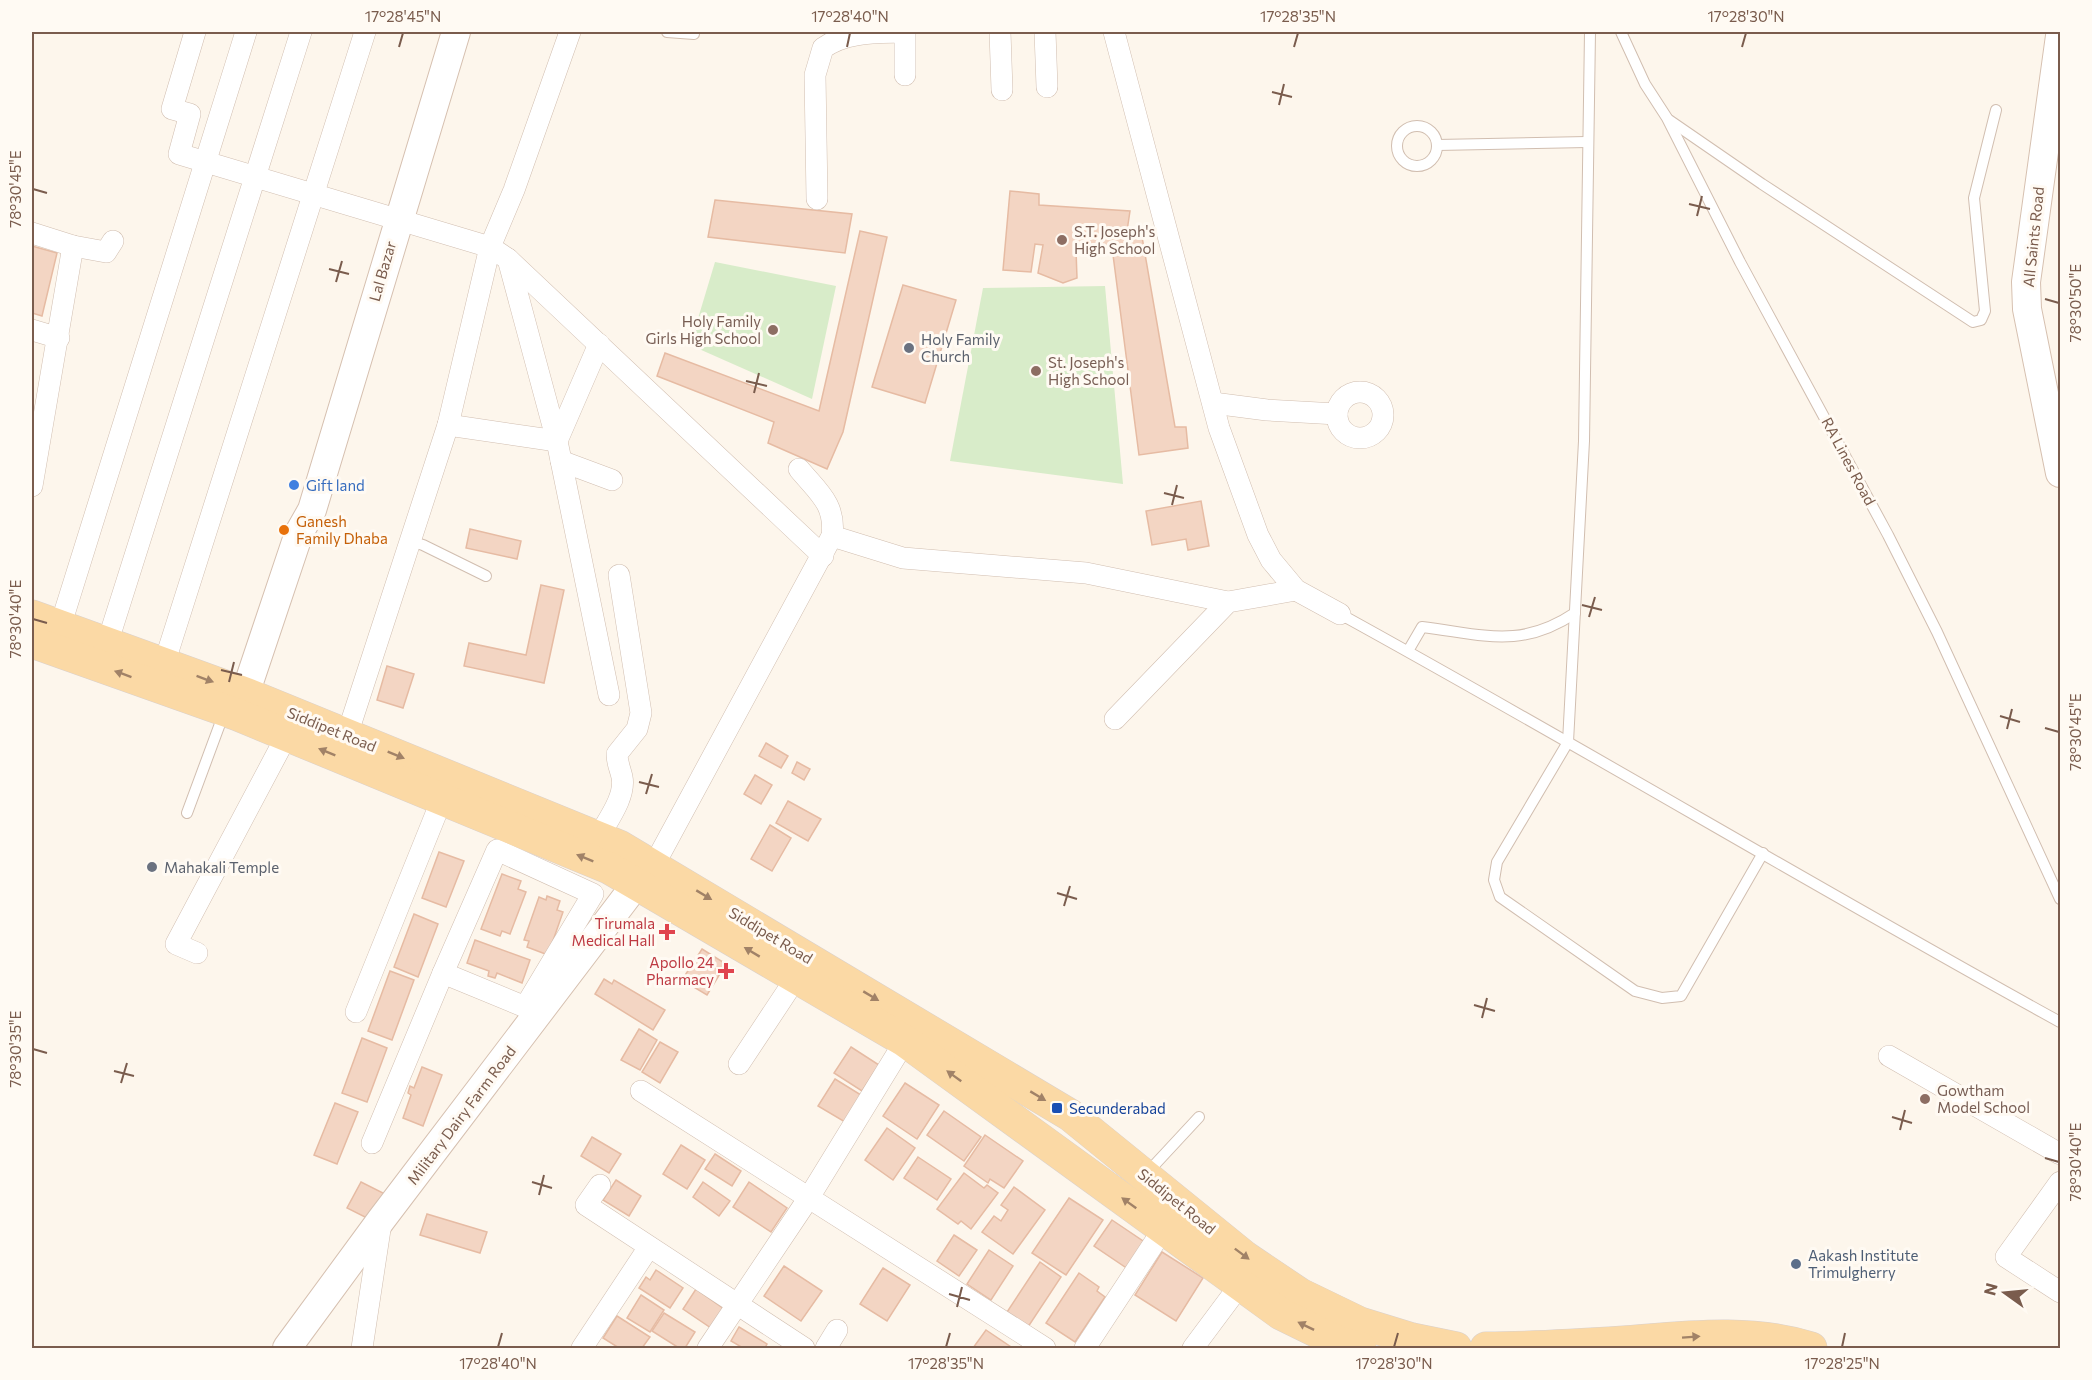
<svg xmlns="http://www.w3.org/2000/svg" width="2092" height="1380" viewBox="0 0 2092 1380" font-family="Commissioner,sans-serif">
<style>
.green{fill:#d8ecc9}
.building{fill:#f3d5c3;stroke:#e6bba3;stroke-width:1.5}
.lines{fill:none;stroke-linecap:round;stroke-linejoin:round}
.service-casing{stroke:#d1beb0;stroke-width:12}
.minor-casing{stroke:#d1beb0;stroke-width:22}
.secondary-casing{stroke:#d6c0b0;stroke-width:30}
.primary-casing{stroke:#dad1cd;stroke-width:33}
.service{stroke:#fff;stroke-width:10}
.minor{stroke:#fff;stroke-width:21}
.secondary{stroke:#fff;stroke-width:28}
.primary{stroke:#fbd9a5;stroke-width:32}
.oneway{fill:#a18267}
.ticks{fill:none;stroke:#7a5c4d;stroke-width:2}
.education-dot{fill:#8d6e63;stroke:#fffaf3;stroke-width:2}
.worship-dot{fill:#6b7280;stroke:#fffaf3;stroke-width:2}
.shop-dot{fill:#3f7fe0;stroke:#fffaf3;stroke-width:2}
.food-dot{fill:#e8710a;stroke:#fffaf3;stroke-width:2}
.health-dot{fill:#e0444e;stroke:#fffaf3;stroke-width:2}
.transit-dot{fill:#1a4fb4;stroke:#fffaf3;stroke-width:2}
.service-dot{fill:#5c6f8a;stroke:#fffaf3;stroke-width:2}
.labels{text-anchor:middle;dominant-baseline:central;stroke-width:6;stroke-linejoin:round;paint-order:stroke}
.education-label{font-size:15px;fill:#785e54;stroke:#fffaf3;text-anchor:start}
.street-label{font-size:15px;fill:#7a5c4d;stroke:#fffaf3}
.worship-label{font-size:15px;fill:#5b616d;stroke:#fffaf3;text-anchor:start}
.shop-label{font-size:15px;fill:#366cbe;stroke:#fffaf3;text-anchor:start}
.food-label{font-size:15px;fill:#c56008;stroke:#fffaf3;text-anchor:start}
.health-label{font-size:15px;fill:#be3a42;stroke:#fffaf3;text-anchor:end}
.transit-label{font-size:15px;fill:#164399;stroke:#fffaf3;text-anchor:start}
.service-label{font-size:15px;fill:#4e5e75;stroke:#fffaf3;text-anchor:start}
.neatline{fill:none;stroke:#7a5c4d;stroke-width:2}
.ticks-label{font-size:15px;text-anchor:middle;fill:#7a5c4d}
</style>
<rect width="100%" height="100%" fill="#fdf6ec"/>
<!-- green -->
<g class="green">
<path d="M715 262 836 286 812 399 690 345Z"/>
<path d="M1105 286 1123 484 950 461 983 288Z"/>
</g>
<!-- building -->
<g class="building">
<path d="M1010 191 1039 194V205L1130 211 1127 231H1141L1175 427H1186L1188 448 1139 455 1113 255 1076 250 1077 278 1063 283 1038 273 1043 245 1035 244 1031 272 1003 270Z"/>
<path d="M715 200 852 214 845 253 708 237Z"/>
<path d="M860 231 887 237 843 432 827 469 768 443 774 422 657 376 665 353 819 411Z"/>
<path d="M32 246 57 253 42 316 32 313Z"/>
<path d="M903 285 956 300 925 403 872 387Z"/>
<path d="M1201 501 1209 546 1188 550 1186 539 1152 545 1146 511Z"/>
<path d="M470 529 521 541 517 559 466 548Z"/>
<path d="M541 585 564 590 544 683 464 666 469 643 526 655Z"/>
<path d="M387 666 414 674 403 708 377 700Z"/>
<path d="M766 743 788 756 781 768 759 756Z"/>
<path d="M797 762 810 769 804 780 792 773Z"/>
<path d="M755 775 772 785 761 804 744 794Z"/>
<path d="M788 801 821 819 808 841 776 823Z"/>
<path d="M770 825 791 838 772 871 751 859Z"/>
<path d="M439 852 464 861 446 907 422 898Z"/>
<path d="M502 874 521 881 518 889 526 892 510 934 502 931 500 936 481 929Z"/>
<path d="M547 896 560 901 557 910 563 912 548 955 527 947 529 941 524 940 539 897 546 900Z"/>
<path d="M414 914 438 924 418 977 394 967Z"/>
<path d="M475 940 530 960 522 983 497 973 495 978 488 976 489 971 467 963Z"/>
<path d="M702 949 726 964 707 995 682 980Z"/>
<path d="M390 971 414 980 392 1040 368 1031Z"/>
<path d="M604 979 612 984 614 980 665 1010 653 1030 595 994Z"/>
<path d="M639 1029 657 1040 640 1070 621 1060Z"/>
<path d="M362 1038 387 1048 367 1102 342 1093Z"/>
<path d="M660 1042 678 1052 660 1083 642 1072Z"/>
<path d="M851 1047 879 1065 862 1091 834 1073Z"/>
<path d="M422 1067 442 1075 423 1126 403 1118 411 1095 408 1093 410 1086 414 1088Z"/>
<path d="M835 1079 861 1095 845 1122 818 1106Z"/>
<path d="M905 1083 939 1105 917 1139 883 1116Z"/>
<path d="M335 1103 358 1112 337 1164 314 1155Z"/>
<path d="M944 1111 981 1137 964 1161 927 1135Z"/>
<path d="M887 1128 915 1148 893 1180 865 1160Z"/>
<path d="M985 1135 1023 1161 1004 1188 990 1179 988 1183 964 1166Z"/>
<path d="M592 1137 621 1154 609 1173 581 1156Z"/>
<path d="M681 1145 705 1160 687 1189 663 1174Z"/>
<path d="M715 1154 741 1171 732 1186 705 1169Z"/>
<path d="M918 1157 951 1179 937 1200 904 1178Z"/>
<path d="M964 1173 984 1188 987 1185 998 1193 971 1229 961 1221 958 1224 937 1209Z"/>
<path d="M616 1180 641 1196 629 1216 603 1200Z"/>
<path d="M361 1182 387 1195 373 1221 347 1208Z"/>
<path d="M703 1182 730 1201 719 1216 693 1197Z"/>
<path d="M749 1182 787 1208 771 1232 733 1207Z"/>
<path d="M1014 1187 1045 1210 1013 1254 982 1232 994 1216 1001 1221 1008 1210 1001 1205Z"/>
<path d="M1069 1198 1103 1220 1066 1275 1032 1253Z"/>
<path d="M427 1214 487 1232 480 1253 420 1235Z"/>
<path d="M1112 1220 1146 1243 1128 1269 1094 1246Z"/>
<path d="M954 1235 977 1250 959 1276 937 1261Z"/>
<path d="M989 1250 1013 1266 991 1300 967 1284Z"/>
<path d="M1162 1252 1203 1278 1176 1321 1135 1295Z"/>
<path d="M1040 1262 1061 1277 1028 1327 1007 1312Z"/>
<path d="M784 1266 822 1291 801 1321 764 1296Z"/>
<path d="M883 1268 910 1285 887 1321 860 1304Z"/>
<path d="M656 1270 683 1288 670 1308 639 1288 646 1277 650 1280Z"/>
<path d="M1079 1273 1099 1287 1097 1291 1105 1297 1075 1342 1046 1323Z"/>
<path d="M696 1289 724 1309 711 1328 683 1309Z"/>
<path d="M641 1295 664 1310 650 1332 627 1318Z"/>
<path d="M664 1313 695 1332 685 1348H679L652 1331Z"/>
<path d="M617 1316 650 1337 642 1348H619L603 1338Z"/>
<path d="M739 1327 767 1344 765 1348H743L731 1341Z"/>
<path d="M986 1330 1011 1347 1009 1348H973Z"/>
</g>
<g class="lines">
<!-- service casing -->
<g class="service-casing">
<g id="service">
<path d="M667 32 694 34"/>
<path d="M1590 32 1584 441 1568 742 1497 862 1494 880 1500 897 1635 991 1662 998 1681 996 1763 853"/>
<path d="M1621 32 1645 84 1667 118 1740 262 1888 535 1937 632 2060 899"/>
<path d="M1669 120 1762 184 1973 322 1981 320 1985 311 1974 198 1996 110"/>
<circle cx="1417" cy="146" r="20"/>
<path d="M1437 145 1587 142"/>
<path d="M410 541 423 545 486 576"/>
<path d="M1340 614C1582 747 1818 889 2060 1022"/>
<path d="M1408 651 1422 627C1482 634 1520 650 1575 613"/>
<path d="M187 813 224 713"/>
<path d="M1147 1173 1199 1117"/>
</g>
</g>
<!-- minor casing -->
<g class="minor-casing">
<g id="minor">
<path d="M195 32 172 109 190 114 179 154 490 247 508 259 823 556"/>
<path d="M1000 32 1002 90"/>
<path d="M1045 32 1047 87"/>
<path d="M1114 32 1219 428 1258 535 1271 560 1296 590 1340 614"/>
<path d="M817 199 815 75 823 48C847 31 877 33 905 32V75"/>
<path d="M32 233 73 246 32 486"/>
<path d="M73 246 106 252 113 241"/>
<path d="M32 330 59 338"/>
<path d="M599 344 557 441 609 695"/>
<circle cx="1360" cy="415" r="23"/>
<path d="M1213 403 1267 410 1337 414"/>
<path d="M448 425 557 441 508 259"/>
<path d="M561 461 612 480"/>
<path d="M832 536 903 558 1086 573 1228 602"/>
<path d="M60 627 246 32"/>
<path d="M107 644 301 32"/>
<path d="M164 664 365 32"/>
<path d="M1115 719 1228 602 1296 590"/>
<path d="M347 735 448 425 490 247 514 190 570 32"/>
<path d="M598 838C607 821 626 797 622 777 620 768 617 763 617 754L637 729 641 713 619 575"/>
<path d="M654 865 832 536C836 504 818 492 799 469"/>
<path d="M197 953 176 944 287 735"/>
<path d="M443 973 497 850 593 894 525 1007"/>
<path d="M356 1012 442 799"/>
<path d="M1889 1056 2060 1154"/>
<path d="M739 1064 796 978"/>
<path d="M641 1091 1045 1348"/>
<path d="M372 1143 443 973 535 1011"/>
<path d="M2060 1182 2006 1257 2060 1292"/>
<path d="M600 1185 586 1205 804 1348"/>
<path d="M362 1348 381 1223"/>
<path d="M582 1348 649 1247"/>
<path d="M708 1348 808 1199 905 1041"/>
<path d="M826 1348 837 1330"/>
<path d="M1085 1348 1164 1228"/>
<path d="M1193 1348 1240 1285"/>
</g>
</g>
<!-- secondary casing -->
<g class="secondary-casing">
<g id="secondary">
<path d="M2060 36 2026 282 2027 309 2060 473"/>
<path d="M238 715 299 533 312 510 456 32"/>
<path d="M287 1348 381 1220 637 883"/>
</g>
</g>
<!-- primary casing -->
<g class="primary-casing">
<g id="primary">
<path d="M32 616 244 693 619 846 1070 1115 1245 1257 1300 1294 1360 1323 1412 1339 1456 1348"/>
<path d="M32 642 238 715 609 868 905 1041 1281 1314 1338 1342 1360 1348"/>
<path d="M1486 1348C1532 1348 1578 1345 1624 1342 1687 1337 1750 1329 1811 1348"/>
</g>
</g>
<!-- service -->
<use href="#service" class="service"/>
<!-- minor -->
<use href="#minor" class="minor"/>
<!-- secondary -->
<use href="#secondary" class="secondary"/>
<!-- primary -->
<use href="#primary" class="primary"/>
</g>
<!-- one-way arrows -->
<defs><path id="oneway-solid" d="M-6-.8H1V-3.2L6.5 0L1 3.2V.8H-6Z" transform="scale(1.5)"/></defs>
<g class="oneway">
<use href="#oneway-solid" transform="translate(123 674) rotate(-160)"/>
<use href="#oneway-solid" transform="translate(205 679) rotate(20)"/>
<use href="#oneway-solid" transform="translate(327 752) rotate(-158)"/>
<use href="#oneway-solid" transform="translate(396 755) rotate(22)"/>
<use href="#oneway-solid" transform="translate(585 858) rotate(-158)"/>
<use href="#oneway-solid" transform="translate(704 895) rotate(31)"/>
<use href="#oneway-solid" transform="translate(752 952) rotate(-149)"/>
<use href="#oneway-solid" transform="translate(871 996) rotate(31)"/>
<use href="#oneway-solid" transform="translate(954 1076) rotate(-144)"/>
<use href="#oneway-solid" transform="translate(1038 1096) rotate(31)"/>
<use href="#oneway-solid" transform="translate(1129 1203) rotate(-144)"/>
<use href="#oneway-solid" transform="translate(1242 1254) rotate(37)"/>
<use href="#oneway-solid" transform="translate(1306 1326) rotate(-154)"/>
<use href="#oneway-solid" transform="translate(1691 1337) rotate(-4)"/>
</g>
<!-- ticks -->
<path class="ticks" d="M399 47 403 33M847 47 850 33M1294 47 1298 33M1742 47 1746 33M1272 92 1292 97M1279 105 1284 84M33 189 47 193M1689 204 1710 209M1697 216 1702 196M329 269 349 274M336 282 342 261M2045 299 2059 303M746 381 767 386M754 393 759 373M1164 493 1184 498M1172 505 1177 485M1582 605 1602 610M1589 617 1595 597M33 619 47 623M221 670 242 675M229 682 234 662M2000 716 2020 722M2045 728 2059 732M2007 729 2012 709M639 782 659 787M646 794 652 774M1057 893 1077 899M1064 906 1070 886M1474 1005 1495 1011M1482 1018 1487 998M33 1049 47 1053M114 1071 134 1076M121 1083 127 1063M1892 1117 1912 1123M1900 1130 1905 1110M2045 1158 2059 1162M532 1182 552 1188M539 1195 544 1175M949 1294 970 1300M957 1307 962 1287M498 1347 502 1333M946 1347 950 1333M1394 1347 1398 1333M1842 1347 1845 1333"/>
<!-- markers -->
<g class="education-dot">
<circle cx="1062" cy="240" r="6"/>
<circle cx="773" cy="330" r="6"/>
<circle cx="1036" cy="371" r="6"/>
<circle cx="1925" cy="1099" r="6"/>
</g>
<g class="worship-dot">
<circle cx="909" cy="348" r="6"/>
<circle cx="152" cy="867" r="6"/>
</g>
<circle class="shop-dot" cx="294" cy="485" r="6"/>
<circle class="food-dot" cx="284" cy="530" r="6"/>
<g class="health-dot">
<path d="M664 923h6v6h6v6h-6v6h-6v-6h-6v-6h6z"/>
<path d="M723 962h6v6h6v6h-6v6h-6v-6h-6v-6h6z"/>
</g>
<rect class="transit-dot" x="1051" y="1102" width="12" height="12" rx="3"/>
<circle class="service-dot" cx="1796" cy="1264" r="6"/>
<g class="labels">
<!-- education labels -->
<g class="education-label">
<text x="1074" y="231">S.T. Joseph's<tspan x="1074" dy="17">High School</tspan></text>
<text x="761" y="321" text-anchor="end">Holy Family<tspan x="761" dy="17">Girls High School</tspan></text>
<text x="1048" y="362">St. Joseph's<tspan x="1048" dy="17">High School</tspan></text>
<text x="1937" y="1090">Gowtham<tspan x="1937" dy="17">Model School</tspan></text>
</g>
<!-- street labels -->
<g class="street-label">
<text transform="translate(2033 237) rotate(-84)">All Saints Road</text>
<text transform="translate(382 271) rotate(-74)">Lal Bazar</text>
<text transform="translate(1849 461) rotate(62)">RA Lines Road</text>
<text transform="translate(332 729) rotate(22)">Siddipet Road</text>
<text transform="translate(771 935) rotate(31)">Siddipet Road</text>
<text transform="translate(461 1115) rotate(-53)">Military Dairy Farm Road</text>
<text transform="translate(1177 1201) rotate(39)">Siddipet Road</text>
</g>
<!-- worship labels -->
<g class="worship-label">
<text x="921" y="339">Holy Family<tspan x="921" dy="17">Church</tspan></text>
<text x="164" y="867">Mahakali Temple</text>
</g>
<!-- shop labels -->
<g class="shop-label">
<text x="306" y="485">Gift land</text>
</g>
<!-- food labels -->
<g class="food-label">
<text x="296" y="521">Ganesh<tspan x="296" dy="17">Family Dhaba</tspan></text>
</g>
<!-- health labels -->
<g class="health-label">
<text x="655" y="923">Tirumala<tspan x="655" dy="17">Medical Hall</tspan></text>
<text x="714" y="962">Apollo 24<tspan x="714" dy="17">Pharmacy</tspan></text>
</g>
<!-- transit labels -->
<g class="transit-label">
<text x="1069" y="1108">Secunderabad</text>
</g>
<!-- service labels -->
<g class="service-label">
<text x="1808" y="1255">Aakash Institute<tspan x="1808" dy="17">Trimulgherry</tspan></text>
</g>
</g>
<!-- border -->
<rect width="2092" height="1380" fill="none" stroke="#fffaf3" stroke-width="66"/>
<!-- north arrow -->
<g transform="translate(2005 1293) rotate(285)" stroke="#fffaf3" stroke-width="4.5" paint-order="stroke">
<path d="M0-4.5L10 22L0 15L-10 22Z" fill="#7a5c4d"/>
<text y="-9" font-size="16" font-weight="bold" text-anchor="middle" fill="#7a5c4d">N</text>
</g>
<rect x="33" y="33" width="2026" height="1314" class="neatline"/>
<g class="ticks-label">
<text x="403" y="22">17°28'45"N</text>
<text x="850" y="22">17°28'40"N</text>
<text x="1298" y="22">17°28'35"N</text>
<text x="1746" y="22">17°28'30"N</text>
<text transform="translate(16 189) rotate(-90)" y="5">78°30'45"E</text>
<text transform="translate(2076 303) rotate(-90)" y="5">78°30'50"E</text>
<text transform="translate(16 619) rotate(-90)" y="5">78°30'40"E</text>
<text transform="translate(2076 732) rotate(-90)" y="5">78°30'45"E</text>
<text transform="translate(16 1049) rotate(-90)" y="5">78°30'35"E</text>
<text transform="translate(2076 1162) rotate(-90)" y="5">78°30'40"E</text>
<text x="498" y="1369">17°28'40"N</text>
<text x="946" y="1369">17°28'35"N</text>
<text x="1394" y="1369">17°28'30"N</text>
<text x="1842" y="1369">17°28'25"N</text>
</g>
</svg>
